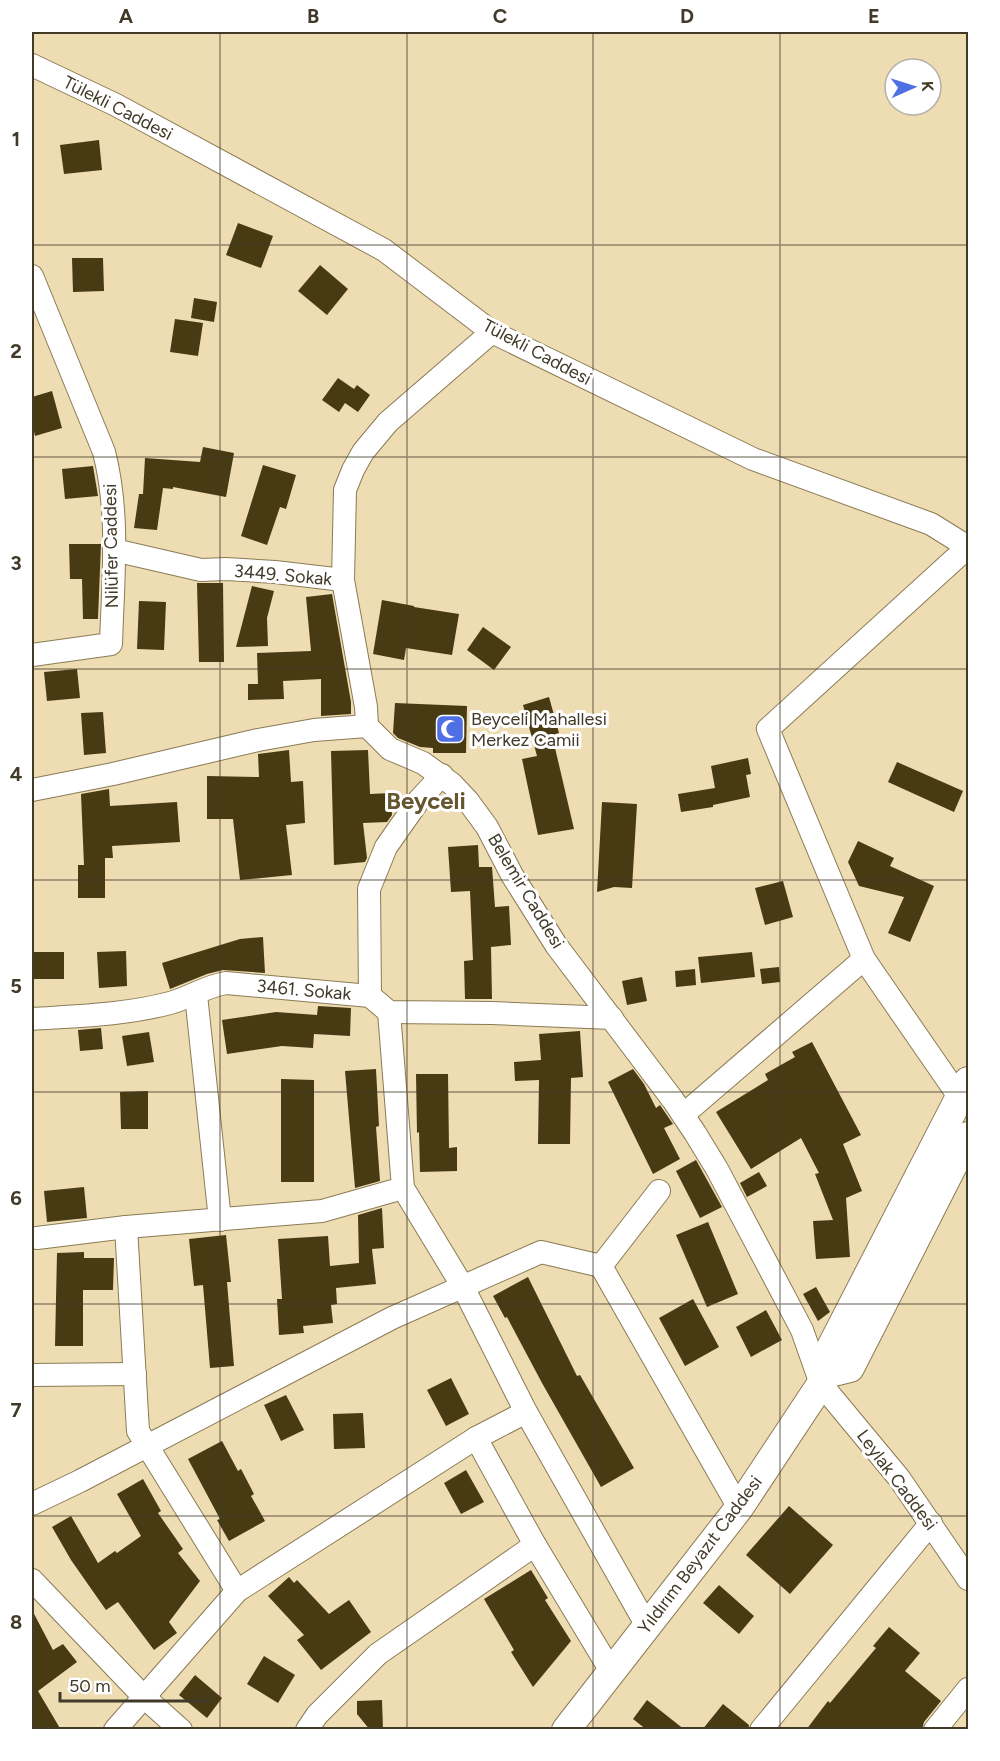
<svg xmlns="http://www.w3.org/2000/svg" width="1000" height="1761" viewBox="0 0 1000 1761" font-family="Figtree,sans-serif">
<style>
.building{fill:#483a13}
.lines{fill:none;stroke-linecap:round;stroke-linejoin:round}
.minor-casing{stroke:#8b7b55;stroke-width:24}
.major-casing{stroke:#8b7b55;stroke-width:30}
.minor{stroke:#fff;stroke-width:22}
.major{stroke:#fff;stroke-width:28}
.grid{fill:none;stroke:#413a29;stroke-width:1.5;stroke-opacity:0.55}
.labels{text-anchor:middle;dominant-baseline:central;stroke-width:6;stroke-linejoin:round;paint-order:stroke}
.street-label{font-size:18px;fill:#413a29;stroke:#fff}
.poi-label{font-size:18px;fill:#413a29;stroke:#fff;text-anchor:start}
.district-label{font-size:24px;font-weight:bold;fill:#655630;stroke:#fff}
.neatline{fill:none;stroke:#413a29;stroke-width:2}
.grid-label{font-size:20px;text-anchor:middle;font-weight:bold;fill:#413a29}
</style>
<rect width="100%" height="100%" fill="#eedcb3"/>
<!-- building -->
<g class="building">
<path d="M99 140 102 170 64 174 60 145Z"/>
<path d="M238 223 273 236 261 268 226 255Z"/>
<path d="M72 258H103L104 291 73 292Z"/>
<path d="M320 265 348 289 327 315 298 291Z"/>
<path d="M194 298 217 302 214 322 191 318Z"/>
<path d="M175 319 203 323 198 356 170 352Z"/>
<path d="M338 378 354 389 357 385 370 395 358 412 345 403 339 412 322 400Z"/>
<path d="M52 391 62 428 35 436 32 423V397Z"/>
<path d="M203 447 234 453 226 497 173 487V489L163 488 157 530 134 528 139 494H143L145 458 200 462Z"/>
<path d="M263 465 296 475 286 509 280 507 267 545 241 536Z"/>
<path d="M93 466 98 496 65 499 62 469Z"/>
<path d="M69 544H101L98 619H83L82 579H70Z"/>
<path d="M197 583H223L224 662H199Z"/>
<path d="M252 586 274 591 267 618 268 646 236 647Z"/>
<path d="M332 594 351 702V714L321 716V679L283 681 284 699 248 700V684H258L257 653 311 651 306 597Z"/>
<path d="M382 600 414 606V607L459 614 452 655 406 648 404 660 373 654Z"/>
<path d="M139 601 166 602 164 650 137 649Z"/>
<path d="M483 627 511 647 494 670 467 650Z"/>
<path d="M77 669 80 698 47 701 44 672Z"/>
<path d="M549 697 559 733 552 735 574 829 538 835 522 759 537 756 523 705Z"/>
<path d="M395 703 467 706 466 753H433V748L420 747 398 738 393 733Z"/>
<path d="M103 712 106 753 84 755 81 713Z"/>
<path d="M289 750 291 782 303 781 305 823 286 825 292 875 240 880 233 819H207V776L259 777 258 754Z"/>
<path d="M368 750 370 794 391 793 392 815 387 822 363 823 367 858 365 862 334 865 331 751Z"/>
<path d="M748 758 751 774 746 775 750 797 713 805V807L681 812 678 794 715 788 711 766Z"/>
<path d="M897 762 963 791 954 812 888 782Z"/>
<path d="M109 789 110 806 177 802 180 842 112 846 113 858H105V898H78V865H84L81 794Z"/>
<path d="M602 802 637 804 632 888 614 887 597 892Z"/>
<path d="M858 841 894 858 890 866 934 886 910 942 888 933 904 897 859 886 848 862Z"/>
<path d="M478 845 479 867H492L495 907 509 906 511 945 491 947 492 999H465L464 961 473 960 470 891 451 892 448 847Z"/>
<path d="M783 881 793 917 765 925 755 888Z"/>
<path d="M263 937 265 973 223 970 207 974 170 989 162 963 240 939Z"/>
<path d="M126 951 127 986 99 988 97 952Z"/>
<rect x="32" y="952" width="32" height="27"/>
<path d="M752 952 755 977 701 983 698 957Z"/>
<path d="M779 967 780 982 762 984 760 969Z"/>
<path d="M695 969 696 985 676 987 675 971Z"/>
<path d="M642 977 647 1001 627 1005 622 981Z"/>
<path d="M318 1006 351 1008 350 1036 314 1034 313 1048 282 1046 227 1054 222 1020 276 1012 317 1015Z"/>
<path d="M101 1028 103 1049 80 1051 78 1030Z"/>
<path d="M580 1031 583 1077 571 1078 570 1144H538L539 1080 515 1081 514 1062 541 1060 539 1034Z"/>
<path d="M149 1032 154 1062 127 1066 122 1036Z"/>
<path d="M812 1042 861 1135 843 1144 862 1191 846 1198 850 1257 816 1259 813 1221 833 1220 815 1174 819 1173 801 1138 751 1169 716 1112 768 1080 765 1074 795 1057 792 1052Z"/>
<path d="M376 1069 379 1126 376 1127 380 1181 355 1188 345 1071Z"/>
<path d="M633 1069 644 1084 656 1108 660 1105 673 1124 664 1128 680 1159 653 1174 608 1082Z"/>
<path d="M416 1074H448L449 1148 457 1147V1171L420 1172 419 1132 417 1133Z"/>
<path d="M281 1079 314 1080V1182H281Z"/>
<path d="M148 1091V1129H121L120 1092Z"/>
<path d="M696 1160 722 1207 700 1218 676 1171Z"/>
<path d="M759 1172 767 1186 747 1197 740 1183Z"/>
<path d="M84 1187 87 1218 47 1222 44 1191Z"/>
<path d="M382 1208 384 1248 372 1249 376 1284 336 1288 337 1304 331 1305 333 1323 303 1326 304 1333 279 1335 277 1299H282L278 1239 328 1236 330 1266 359 1263 358 1215Z"/>
<path d="M708 1222 738 1294 707 1307 676 1235Z"/>
<path d="M226 1235 231 1282H227L234 1366 210 1368 203 1285 194 1286 189 1239Z"/>
<path d="M84 1252V1258H114L113 1290H83V1346H55L57 1253Z"/>
<path d="M528 1277 577 1376 580 1375 634 1468 601 1487 542 1383 507 1317 505 1318 493 1296Z"/>
<path d="M816 1287 830 1312 818 1321 803 1294Z"/>
<path d="M693 1299 719 1347 685 1366 659 1318Z"/>
<path d="M766 1310 782 1340 751 1357 736 1327Z"/>
<path d="M451 1378 469 1414 446 1426 427 1390Z"/>
<path d="M286 1395 304 1430 281 1441 264 1405Z"/>
<path d="M363 1413 365 1448 334 1449 333 1414Z"/>
<path d="M222 1441 238 1471 241 1469 254 1494 251 1496 265 1521 229 1541 217 1520 220 1519 188 1459Z"/>
<path d="M466 1470 484 1502 461 1514 444 1483Z"/>
<path d="M143 1479 161 1511 158 1513 183 1549 178 1553 200 1581 169 1622 177 1633 154 1650 118 1602 106 1610 71 1560 52 1527 71 1516 98 1563 115 1551 117 1553 141 1536 117 1494Z"/>
<path d="M789 1506 833 1545 790 1594 746 1555Z"/>
<path d="M531 1570 548 1598 545 1600 571 1641 533 1687 511 1652 514 1650 484 1599Z"/>
<path d="M289 1577 294 1583 297 1580 329 1614 349 1600 371 1632 321 1670 297 1640 304 1635 268 1596Z"/>
<path d="M719 1585 754 1616 739 1634 703 1603Z"/>
<path d="M32 1610 53 1650 63 1644 77 1662 38 1691 61 1730H32Z"/>
<path d="M889 1627 920 1653 905 1671 941 1701 924 1722 922 1730H806L828 1701 830 1703 876 1648 873 1646Z"/>
<path d="M264 1656 295 1675 278 1703 247 1684Z"/>
<path d="M195 1675 222 1698 207 1718 179 1695Z"/>
<path d="M382 1700 383 1730H370L357 1714V1701Z"/>
<path d="M647 1700 685 1730H647L633 1719Z"/>
<path d="M723 1704 749 1725 748 1730H702Z"/>
</g>
<g class="lines">
<!-- minor casing -->
<g class="minor-casing">
<g id="minor">
<path d="M32 65 116 105 384 250 492 332 753 459 931 524 968 547"/>
<path d="M32 276 104 452C120 514 113 579 111 644L32 655"/>
<path d="M114 550 201 570 226 569 275 572 343 580"/>
<path d="M367 726 366 707 343 580 345 490 353 470 363 452 388 422 492 332"/>
<path d="M32 790 113 774 258 740 314 730 367 726 390 749 423 763 452 784 468 801 487 827 512 875 556 945 673 1100 695 1133 717 1169 802 1330 821 1384 899 1478 968 1579"/>
<path d="M196 995 220 1220"/>
<path d="M370 996 369 889 386 847 419 800 442 775"/>
<path d="M389 1012 403 1188 463 1287 526 1412 647 1626"/>
<path d="M32 1019C77 1016 125 1015 170 1003 189 998 206 986 226 983L370 996 389 1012 492 1013 612 1018"/>
<path d="M960 1098 864 959 768 729 968 547"/>
<path d="M683 1115 864 959"/>
<path d="M659 1191 601 1266 739 1508"/>
<path d="M126 1227 138 1431 237 1591"/>
<path d="M37 1238 126 1227 322 1211 403 1188"/>
<path d="M32 1375 135 1374"/>
<path d="M476 1438 535 1545 611 1671"/>
<path d="M32 1504 80 1481 392 1318 541 1252 601 1266"/>
<path d="M32 1580 144 1697 181 1730"/>
<path d="M115 1730 237 1591 476 1438 526 1412"/>
<path d="M307 1730 317 1715 378 1654 535 1545"/>
<path d="M761 1730 931 1523"/>
<path d="M935 1730 968 1689"/>
</g>
</g>
<!-- major casing -->
<g class="major-casing">
<g id="major">
<path d="M826 1374 850 1368 968 1136"/>
<path d="M566 1730 739 1508 821 1384 826 1374 829 1351 968 1081"/>
</g>
</g>
<!-- minor -->
<use href="#minor" class="minor"/>
<!-- major -->
<use href="#major" class="major"/>
</g>
<!-- grid -->
<path class="grid" d="M220 32V1730M407 32V1730M593 32V1730M780 32V1730M32 245H968M32 457H968M32 669H968M32 880H968M32 1092H968M32 1304H968M32 1516H968"/>
<!-- icons -->
<defs>
<g id="mosque-square" transform="scale(1.5)"><rect x="-9" y="-9" width="18" height="18" rx="4" fill="#4f70e5" stroke="#fff"/><path d="M3.5-4.9A6 6 0 1 0 3.5 4.9A5 5 0 1 1 3.5-4.9Z" fill="#fff"/></g>
</defs>
<g fill-rule="evenodd">
<use href="#mosque-square" x="450" y="729"/>
</g>
<g class="labels">
<!-- street labels -->
<g class="street-label">
<text transform="translate(118 108) rotate(27)">Tülekli Caddesi</text>
<text transform="translate(537 352) rotate(28)">Tülekli Caddesi</text>
<text transform="translate(111 546) rotate(-91)">Nilüfer Caddesi</text>
<text transform="translate(283 575) rotate(5)">3449. Sokak</text>
<text transform="translate(526 891) rotate(59)">Belemir Caddesi</text>
<text transform="translate(304 990) rotate(5)">3461. Sokak</text>
<text transform="translate(897 1480) rotate(53)">Leylak Caddesi</text>
<text transform="translate(700 1555) rotate(-53)">Yıldırım Beyazıt Caddesi</text>
</g>
<!-- poi labels -->
<g class="poi-label">
<text x="471" y="719">Beyceli Mahallesi<tspan x="471" dy="21">Merkez Camii</tspan></text>
</g>
<!-- district labels -->
<g class="district-label">
<text x="426" y="800">Beyceli</text>
</g>
</g>
<!-- border -->
<rect width="1000" height="1761" fill="none" stroke="#ffffff" stroke-width="66"/>
<!-- north arrow -->
<g transform="translate(913 87) rotate(87)"><circle r="28" fill="#ffffff" stroke="#b3b0a9" stroke-width="1.5"/>
<path d="M0-4.5L10 22L0 15L-10 22Z" fill="#4f70e5"/>
<text y="-9" font-size="16" font-weight="bold" text-anchor="middle" fill="#413a29">K</text>
</g>
<!-- scale -->
<path d="M60 1692v9h148v-9" fill="none" stroke="#413a29" stroke-width="3"/>
<text x="69" y="1692" font-size="18" fill="#413a29" stroke="#ffffff" stroke-width="4.5" paint-order="stroke">50 m</text>
<rect x="33" y="33" width="934" height="1695" class="neatline"/>
<g class="grid-label">
<text x="126" y="23">A</text>
<text x="313" y="23">B</text>
<text x="500" y="23">C</text>
<text x="687" y="23">D</text>
<text x="874" y="23">E</text>
<text x="16" y="146">1</text>
<text x="16" y="358">2</text>
<text x="16" y="570">3</text>
<text x="16" y="781">4</text>
<text x="16" y="993">5</text>
<text x="16" y="1205">6</text>
<text x="16" y="1417">7</text>
<text x="16" y="1629">8</text>
</g>
</svg>
